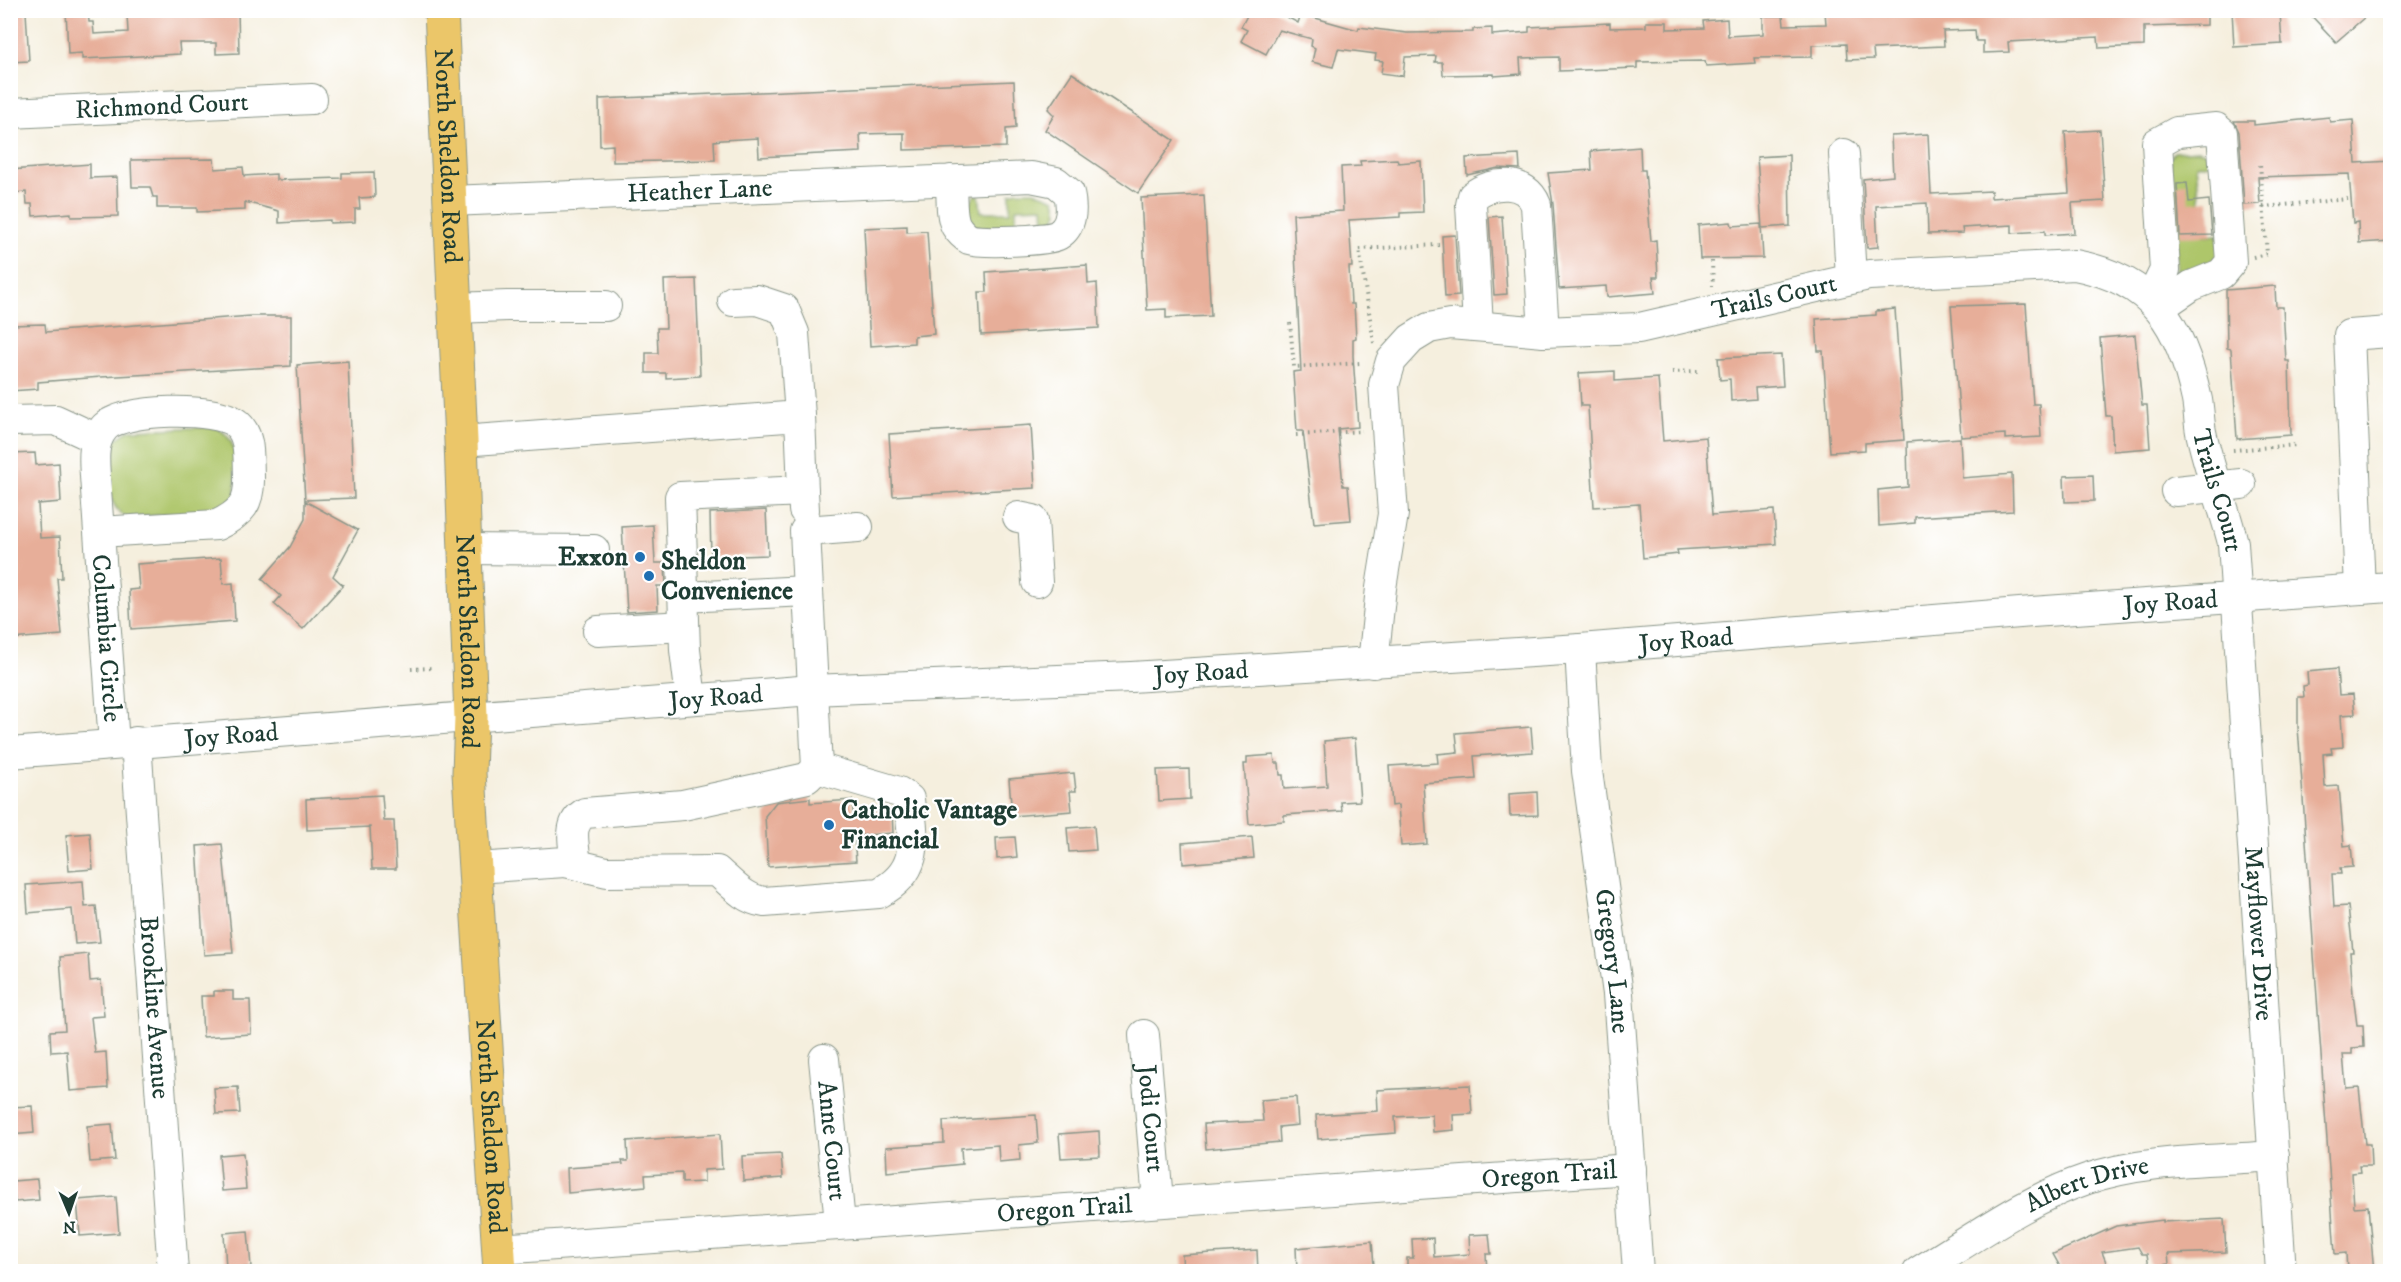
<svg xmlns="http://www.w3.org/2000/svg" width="2401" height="1282" viewBox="0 0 2401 1282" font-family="'IM FELL DW Pica',serif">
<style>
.green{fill:#aec66b;stroke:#668250;stroke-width:1.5}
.building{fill:#e7ae99}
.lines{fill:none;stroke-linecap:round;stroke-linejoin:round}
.minor-casing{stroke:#8a9689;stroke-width:32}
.major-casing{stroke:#8a9689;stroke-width:35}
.path{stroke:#8a9689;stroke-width:4;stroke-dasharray:1.5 4.5;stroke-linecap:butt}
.minor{stroke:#fff;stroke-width:30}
.major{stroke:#ebc669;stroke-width:33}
.poi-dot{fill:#1f6fb2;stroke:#fff;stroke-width:2}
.labels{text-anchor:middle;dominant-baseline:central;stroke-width:4.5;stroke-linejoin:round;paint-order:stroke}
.street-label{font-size:26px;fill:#1f3d34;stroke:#fff}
.poi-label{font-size:26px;font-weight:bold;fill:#1f3d34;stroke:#fff;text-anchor:start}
</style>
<rect width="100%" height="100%" fill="#fff"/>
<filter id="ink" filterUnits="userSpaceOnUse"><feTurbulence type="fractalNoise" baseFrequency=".0167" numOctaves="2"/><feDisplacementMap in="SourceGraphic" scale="12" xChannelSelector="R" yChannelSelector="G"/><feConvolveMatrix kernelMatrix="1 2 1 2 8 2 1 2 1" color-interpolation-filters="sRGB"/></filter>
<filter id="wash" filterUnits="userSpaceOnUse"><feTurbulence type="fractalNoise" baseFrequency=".008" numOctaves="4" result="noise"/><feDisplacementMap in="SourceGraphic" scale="24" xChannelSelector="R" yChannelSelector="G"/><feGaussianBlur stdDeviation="1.35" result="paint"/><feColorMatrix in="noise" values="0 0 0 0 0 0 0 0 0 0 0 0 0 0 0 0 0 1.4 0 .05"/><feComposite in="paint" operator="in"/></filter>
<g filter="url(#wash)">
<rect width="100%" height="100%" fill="#f5efde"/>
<!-- green -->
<g class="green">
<path d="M2199 150 2207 153 2210 163 2196 165 2203 235H2219L2220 257 2184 276 2177 272 2170 158 2174 152Z"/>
<path d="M1017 191H1034L1055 199 1058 213 1051 223 1044 221 1043 207 1016 208V223L1014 226 975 228 968 220 966 210 975 194 979 195 981 212H1010V193Z"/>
<path d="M215 427C243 440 235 471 235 497L223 510 127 518C101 502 109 471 109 444L129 430Z"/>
</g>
<g id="blocks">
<!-- building -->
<g class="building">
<path d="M66 10H88L89 22H93L94 34 128 32 127 15 188 13V10H238L239 53 216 54V43H179L180 54 82 59V53L68 54Z"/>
<path d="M1250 10H1274L1298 23 1301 14 1358 30 1359 27 1407 33 1473 32V29L1492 28V35L1529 32V27L1610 23V28L1646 27V22H1667V29L1704 28 1703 21 1727 19 1728 36 1763 34V16H1783L1784 25 1826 24 1825 12 1847 11V16L1922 10H2207V25L2144 27V46L2099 48 2098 37 2008 42 2009 52 1983 53V41H1976L1975 30 1943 31 1944 46 1873 49 1874 59 1847 60 1846 44 1812 45V57L1754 58 1755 63 1706 66 1705 61 1637 62V68L1559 71V57L1520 58 1521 74 1494 76V74L1443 75 1442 62H1435L1436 56 1405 57 1403 76 1381 73 1383 61 1375 60 1376 54 1338 49 1333 67 1312 62 1315 48 1311 46 1312 39 1279 30 1266 54 1241 41 1247 30 1241 27Z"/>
<path d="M2232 10H2255V13L2280 12 2282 44 2234 47Z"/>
<path d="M2306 10H2373L2336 42Z"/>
<path d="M26 12 29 61 10 62V13Z"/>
<path d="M1072 73 1174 140 1138 193 1045 130 1054 115 1048 109Z"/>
<path d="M1014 81 1016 128 1006 129V147L904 150V133L860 134 861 152 759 157 758 138 722 140 714 141 715 160 613 162V145L600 146 599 99Z"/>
<path d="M2329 117 2330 122 2353 120 2356 163 2391 161V241L2359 243 2358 222 2353 223 2349 174 2258 177 2260 204 2244 205 2239 132 2234 121H2254V125Z"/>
<path d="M2100 130 2105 201 2072 203 2074 233 2045 235V231L2012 233V225L1962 228 1963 233 1928 234 1927 203 1876 206 1878 247 1867 248 1863 179 1893 176 1891 136 1928 134 1931 194 1991 191V198L2069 193 2065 132Z"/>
<path d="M1640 147 1641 170H1645L1651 241 1656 240 1658 277H1653L1655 293 1607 297 1606 286 1559 289 1553 204 1548 173 1592 170 1591 151Z"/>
<path d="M1519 155 1520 169 1498 168 1467 175 1466 158Z"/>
<path d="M1789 155 1790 226 1762 228 1757 157Z"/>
<path d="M214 159 215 169 243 167 244 176 276 174V180L342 178V173L374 172 375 197 359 198 360 209H355V222L330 223V220L279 223V211L245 202V210L197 212V208H157V197H153L150 187H132L131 160Z"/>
<path d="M1397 159 1398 163 1421 161 1423 212 1400 213V217L1349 220 1352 267H1349L1351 304H1354L1356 338 1353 339V356L1358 427 1338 429 1343 486H1348L1351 520 1314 523 1303 431H1297L1295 402 1293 372 1301 371 1293 214 1343 211 1341 167 1361 166 1360 161Z"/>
<path d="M90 164V178L117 177 118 216 71 217V213L33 216 32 204H27L26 192 10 193V170Z"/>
<path d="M2187 183 2189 202 2209 200 2212 235 2180 236 2177 184Z"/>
<path d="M1204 195 1211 316 1166 318V309L1147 310 1141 198Z"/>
<path d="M1502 216 1507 294 1494 295 1489 217Z"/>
<path d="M1731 222 1732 226 1761 224 1763 258 1700 259 1698 225Z"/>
<path d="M907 226V232L927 231 934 334 914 336V343L870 346 864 228Z"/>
<path d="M1455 235 1459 296 1445 297 1442 236Z"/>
<path d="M1087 265 1088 284 1097 283 1099 328 981 335 979 292H987L986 272Z"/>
<path d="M696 279 700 376 666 378V373H646V353H658L657 328H666L664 280Z"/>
<path d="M2275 286 2276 307H2283L2286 361H2289L2291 435 2237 439 2231 349 2227 348 2226 290Z"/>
<path d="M2026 304 2033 404H2039L2041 437 2005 439V434L1961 437 1951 306Z"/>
<path d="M1895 309 1904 440 1865 443V450L1830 452 1823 351H1818L1816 319 1876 315V311Z"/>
<path d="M251 316H291V366L101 377 38 382V389L10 391V325L45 324 46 332Z"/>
<path d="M2135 335 2142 405H2147L2150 448 2113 451 2111 416H2106L2100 338Z"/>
<path d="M1781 355 1783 386 1755 388 1756 399 1731 401 1730 379 1720 380 1718 358Z"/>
<path d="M348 361 354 498 305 500 297 365Z"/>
<path d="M1615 371V381L1658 378 1663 441 1706 437 1712 515 1774 510 1776 544 1677 550 1678 554 1643 558 1639 504 1594 507 1588 406H1581L1579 373Z"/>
<path d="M1031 425 1035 488 893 496 889 434Z"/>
<path d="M1960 438 1962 478 2012 474 2013 511 1915 517V523L1879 526 1878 490 1908 487 1907 442Z"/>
<path d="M35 453 36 465 59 463 61 502 38 504 40 538 60 537 62 578H57L62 635 10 639V619H14L10 581V454Z"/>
<path d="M2093 475 2094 501 2065 502 2064 476Z"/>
<path d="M305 501 358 530 333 576 343 585 303 629 274 604 281 596 262 579 290 547 305 519Z"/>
<path d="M766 510 768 555 711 557 710 513Z"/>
<path d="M653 525 655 563H665L666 586H657L658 610 627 612 622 527Z"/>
<path d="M221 558 223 584 233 583 235 621 131 629 129 590 139 589 137 564Z"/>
<path d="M2337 669 2339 695 2353 694 2355 714 2341 715 2343 747 2331 748 2332 753 2323 754 2325 787 2339 786 2344 846 2351 845 2353 867 2340 868 2341 874H2332L2334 907 2348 906 2353 952H2350L2353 994 2357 1025H2363L2364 1047 2352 1048V1054H2343L2346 1088 2359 1087 2365 1144H2370L2371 1166H2359L2360 1172 2352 1173 2354 1207 2368 1206 2374 1272H2347L2346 1253 2335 1254 2298 727V697H2304L2303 686 2308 685 2307 672Z"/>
<path d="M1531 727 1533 752 1474 756 1476 779 1423 783 1427 844 1401 846 1398 805 1392 806 1389 766 1438 763 1437 754 1458 752 1456 733Z"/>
<path d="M1355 738 1360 801 1341 802 1342 811 1284 815V821L1249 824 1244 764H1247V757L1274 755 1275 763H1279L1280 775H1283L1284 789 1327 786 1324 741Z"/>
<path d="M1189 769 1190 799 1159 801 1157 770Z"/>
<path d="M1074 773 1076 791H1070L1072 811 1012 816 1009 779Z"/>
<path d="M1537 792 1538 815 1510 816 1509 794Z"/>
<path d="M382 795 384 821H394L396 869H372L370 827 307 830 306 799Z"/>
<path d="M810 798V803L852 800 853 812 892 810 893 833 854 836 856 861 768 867 765 816 776 802Z"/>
<path d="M1094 826 1096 850 1069 852 1067 828Z"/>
<path d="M90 833 93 869 69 871 66 835Z"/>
<path d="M1015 837 1017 857 997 859 996 838Z"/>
<path d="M1252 837 1254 858 1183 864 1182 843Z"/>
<path d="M222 844 233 953 204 955 197 846Z"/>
<path d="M83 881 85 907 96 906 100 942 75 944 72 909 28 913 26 885Z"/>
<path d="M88 954 90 981 101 980 104 1016 91 1017 95 1053 106 1052 108 1088 70 1091 67 1051 51 1052 50 1031 65 1030 60 957Z"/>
<path d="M214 991H233V1000H250L251 1034 203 1037 201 996H214Z"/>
<path d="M1470 1085 1472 1114 1453 1115 1454 1130 1433 1132 1432 1115 1395 1117 1396 1133 1318 1139 1316 1115 1378 1111 1377 1090Z"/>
<path d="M238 1087 240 1113 216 1114 214 1088Z"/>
<path d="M1296 1097 1298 1125 1279 1127 1280 1142 1206 1149 1204 1124 1263 1121 1261 1100Z"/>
<path d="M32 1106 34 1133 10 1135V1107Z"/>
<path d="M1036 1115 1038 1143 1019 1145 1020 1160 999 1162 998 1145 961 1148 962 1164 887 1172 886 1147 944 1143 943 1121Z"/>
<path d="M112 1124 115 1160 90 1162 87 1126Z"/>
<path d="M1099 1131 1100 1156 1061 1158 1059 1134Z"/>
<path d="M720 1134 722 1169 704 1170V1182L682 1183V1173L645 1175 646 1186 568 1193 567 1168 623 1164 622 1161H628L627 1141Z"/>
<path d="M243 1153 246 1189 222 1191 219 1155Z"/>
<path d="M781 1154 783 1178 743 1181 742 1156Z"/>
<path d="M37 1179 39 1200 15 1202 13 1181Z"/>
<path d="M116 1197 119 1233 80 1236 77 1200Z"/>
<path d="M2224 1219 2226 1252 2168 1254 2169 1264 2149 1267 2147 1254H2142L2138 1247 2102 1252 2110 1272H2063L2053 1254 2116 1226 2163 1220V1222Z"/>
<path d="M248 1231 251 1267 226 1269 224 1233Z"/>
<path d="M1489 1234 1491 1254H1486L1487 1272H1407V1258H1413L1412 1239 1433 1238 1434 1257 1470 1254 1469 1235Z"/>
<path d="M1372 1241 1374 1266 1297 1270 1296 1248Z"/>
<path d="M1257 1250 1258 1272H1183L1182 1255Z"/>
</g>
</g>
</g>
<g filter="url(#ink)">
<use href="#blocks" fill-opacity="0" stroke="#8a9689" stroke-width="1.5"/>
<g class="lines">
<!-- minor casing -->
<g class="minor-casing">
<g id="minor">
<path id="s1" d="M10 113 312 99"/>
<path d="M1844 154 1851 278"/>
<path id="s2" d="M450 201 1031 177 1056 182 1069 193C1072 207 1073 226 1058 235 1048 241 981 243 969 239 965 237 959 231 956 226 950 215 952 193 951 180"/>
<path d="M2151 299 2165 270 2157 143 2177 132 2216 128 2222 133 2231 262 2221 274 2191 286 2159 308"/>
<path d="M733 301 757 300 784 309 794 333 800 416"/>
<path d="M456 308 507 306H606"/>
<path d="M1478 325 1471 205 1473 196C1492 181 1526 178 1536 205L1544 332"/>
<path d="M10 421 56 420 97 439"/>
<path d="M461 441 800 416 803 491"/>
<path d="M2176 491 2241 484"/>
<path d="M1018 517 1033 520 1037 582"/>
<path id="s3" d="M99 532 217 525C242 513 250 503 249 476 248 458 251 436 237 424 218 406 121 408 104 428 92 442 94 459 95 476L114 744"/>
<path d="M464 549 594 550"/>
<path d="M2360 589 2349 335 2390 332"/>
<path d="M683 597 807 591"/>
<path d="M598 631 684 626"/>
<path id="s4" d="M1580 649 1587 771 1618 994 1638 1272"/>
<path id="s5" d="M1373 663 1381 588 1393 514 1384 385 1391 361 1411 339 1429 328 1450 324 1544 332 1639 328 1869 275 2075 265C2154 280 2181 325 2197 400 2199 411 2199 422 2201 432 2209 470 2224 506 2233 543L2281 1272"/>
<path d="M691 699 685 650 680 497 803 491 804 510"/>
<path id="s6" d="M136 742 173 1272"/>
<path id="s7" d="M10 753 812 690 1131 677 1580 649 2032 612 2390 587"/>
<path d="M565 862 607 872 717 871C732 884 744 899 764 902L879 893C922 870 913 840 909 799L899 792 817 768"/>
<path d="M476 868 565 862 575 856C573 839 569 822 585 813L683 805 807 778 817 768 805 531 858 527"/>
<path id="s8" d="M1144 1035 1158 1201"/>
<path id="s9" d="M824 1059 840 1223"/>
<path id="s10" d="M499 1249 1631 1169"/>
<path id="s11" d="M1918 1272C1973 1239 2027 1199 2087 1179 2147 1159 2213 1161 2274 1156"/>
</g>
</g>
<!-- major casing -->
<g class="major-casing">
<g id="major">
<path id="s12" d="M441 10 461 441 471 718 469 773 500 1272"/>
</g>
</g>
<!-- path -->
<g class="path">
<path d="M2263 207 2348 199"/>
<path d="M2253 257 2267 254 2260 164"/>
<path d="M1712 261 1713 286"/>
<path d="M1290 323 1294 367 1361 363"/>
<path d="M1374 343 1359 249 1439 245"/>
<path d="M1672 372 1698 371"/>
<path d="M1296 435 1362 431"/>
<path d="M2233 450 2297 445"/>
<path d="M411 669 432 668"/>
</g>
<!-- minor -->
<use href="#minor" class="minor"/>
<!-- major -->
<use href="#major" class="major"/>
</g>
</g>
<!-- markers -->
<g class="poi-dot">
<circle cx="640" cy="557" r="6"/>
<circle cx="649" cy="576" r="6"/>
<circle cx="829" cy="825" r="6"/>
</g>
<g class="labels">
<!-- street labels -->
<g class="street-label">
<text stroke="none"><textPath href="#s1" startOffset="152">Richmond Court</textPath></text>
<text stroke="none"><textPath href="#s12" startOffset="146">North Sheldon Road</textPath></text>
<text stroke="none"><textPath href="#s2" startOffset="250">Heather Lane</textPath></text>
<text stroke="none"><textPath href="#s5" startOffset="705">Trails Court</textPath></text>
<text stroke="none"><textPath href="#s5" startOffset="1298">Trails Court</textPath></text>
<text stroke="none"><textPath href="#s7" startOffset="2166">Joy Road</textPath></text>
<text stroke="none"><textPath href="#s3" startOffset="588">Columbia Circle</textPath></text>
<text stroke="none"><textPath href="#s12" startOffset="632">North Sheldon Road</textPath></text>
<text stroke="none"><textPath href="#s7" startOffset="1680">Joy Road</textPath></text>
<text stroke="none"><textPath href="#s7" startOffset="1194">Joy Road</textPath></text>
<text stroke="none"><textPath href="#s7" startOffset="708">Joy Road</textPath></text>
<text stroke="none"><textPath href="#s7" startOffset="222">Joy Road</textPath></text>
<text stroke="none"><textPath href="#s5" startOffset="1744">Mayflower Drive</textPath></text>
<text stroke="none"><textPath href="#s4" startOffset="314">Gregory Lane</textPath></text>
<text stroke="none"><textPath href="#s6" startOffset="266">Brookline Avenue</textPath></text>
<text stroke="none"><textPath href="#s8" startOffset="84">Jodi Court</textPath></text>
<text stroke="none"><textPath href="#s12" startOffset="1118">North Sheldon Road</textPath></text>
<text stroke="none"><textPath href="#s9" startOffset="82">Anne Court</textPath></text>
<text stroke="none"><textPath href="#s10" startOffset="1053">Oregon Trail</textPath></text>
<text stroke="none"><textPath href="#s11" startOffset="192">Albert Drive</textPath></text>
<text stroke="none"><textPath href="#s10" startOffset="567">Oregon Trail</textPath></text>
</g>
<!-- poi labels -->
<g class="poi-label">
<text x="628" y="557" text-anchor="end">Exxon</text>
<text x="661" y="561">Sheldon<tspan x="661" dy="30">Convenience</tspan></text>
<text x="841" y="810">Catholic Vantage<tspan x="841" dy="30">Financial</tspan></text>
</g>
</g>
<!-- margin -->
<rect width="2401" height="1282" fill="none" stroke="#fff" stroke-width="36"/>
<!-- north arrow -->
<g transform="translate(69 1213) rotate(178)" stroke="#ffffff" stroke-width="4.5" paint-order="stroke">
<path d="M0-4.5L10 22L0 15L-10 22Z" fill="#1f3d34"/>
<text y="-9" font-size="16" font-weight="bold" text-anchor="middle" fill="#1f3d34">N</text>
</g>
</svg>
